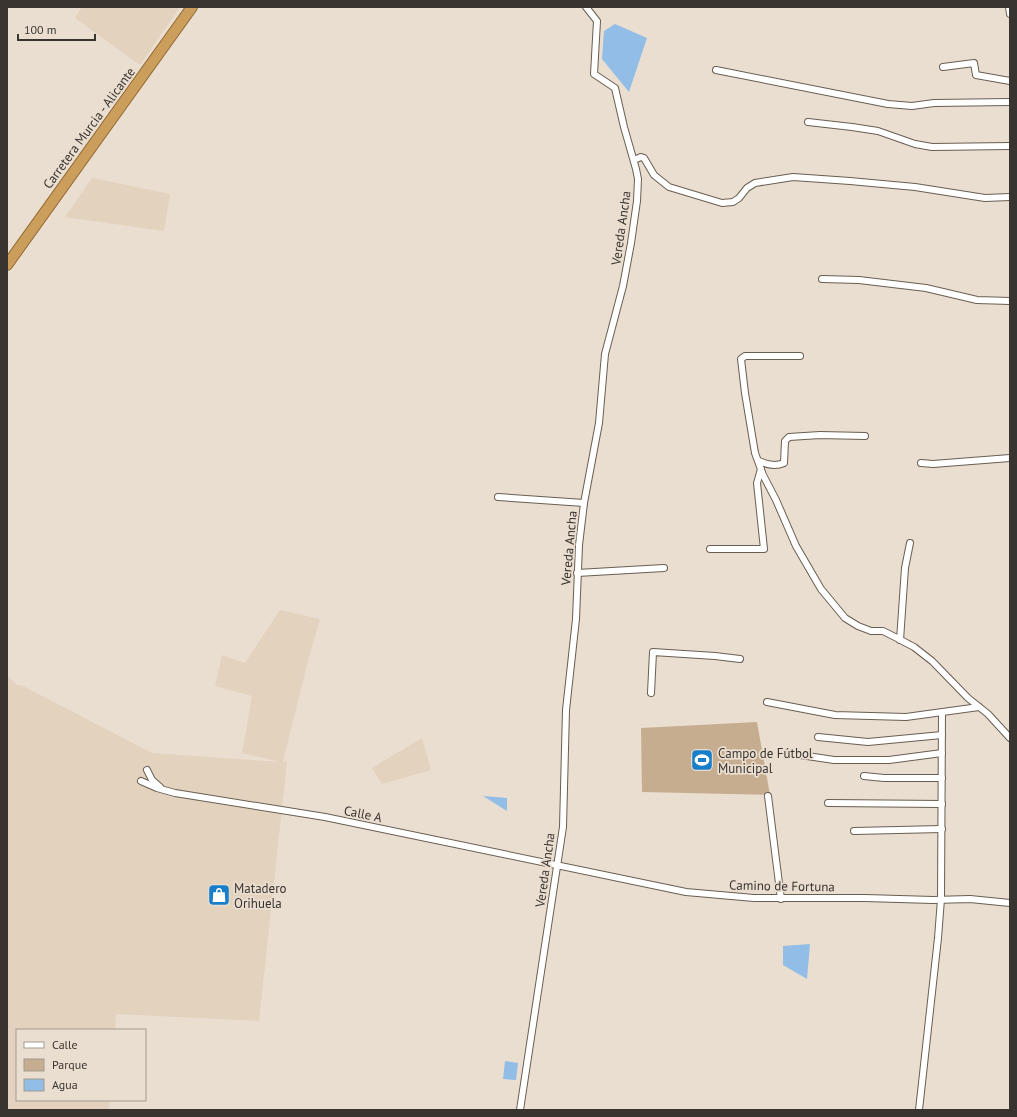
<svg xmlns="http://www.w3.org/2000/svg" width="1017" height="1117" viewBox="0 0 1017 1117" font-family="'PT Sans',sans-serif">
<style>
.built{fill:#e3d2be}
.green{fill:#c7ad8f}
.water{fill:#91bde7}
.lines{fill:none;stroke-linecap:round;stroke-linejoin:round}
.minor-casing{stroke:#695e52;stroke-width:8}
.trunk-casing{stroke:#906932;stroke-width:12}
.minor{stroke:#fff;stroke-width:6}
.trunk{stroke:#cc9e5c;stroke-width:10}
.labels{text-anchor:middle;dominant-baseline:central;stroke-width:3.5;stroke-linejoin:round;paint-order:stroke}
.street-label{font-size:13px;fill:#39342f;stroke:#eaded0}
.poi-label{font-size:13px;fill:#39342f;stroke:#eaded0;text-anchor:start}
</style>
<rect width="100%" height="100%" fill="#eaded0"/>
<!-- built -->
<g class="built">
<path d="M82 7H180L140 65 75 18Z"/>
<path d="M92 178 170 194 164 231 65 217Z"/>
<path d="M280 610 320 619 308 661 283 761 287 762 259 1021 116 1014 115 1030H17V1100H110L109 1110H7V676L17 685 23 686 152 753 280 762 242 753 252 696 215 686 222 655 245 663Z"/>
<path d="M422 738 431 770 382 784 372 768Z"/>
</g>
<!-- green -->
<path class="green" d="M757 722 770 795 642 792 641 728Z"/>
<!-- water -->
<g class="water">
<path d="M615 24 647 38 629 92 602 59 604 31Z"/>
<path d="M483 796 507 798V811Z"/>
<path d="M810 944 807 979 783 965V946Z"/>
<path d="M505 1061 518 1063 516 1080 503 1079Z"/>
</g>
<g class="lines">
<!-- minor casing -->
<g class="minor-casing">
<g id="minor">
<path d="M1009 7 1010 14"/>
<path d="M943 67 974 63 976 75 1010 81"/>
<path d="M716 70 888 104 912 106 934 103 1010 102"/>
<path d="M808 122 852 127 878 131 915 144 932 147 1010 146"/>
<path d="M634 160 641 157 644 158 654 175 669 187 722 203 733 202 739 198 747 188 755 183 793 177 850 181 915 187 985 198 1010 197"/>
<path d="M822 279 859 280 926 288 977 300 1010 301"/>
<path d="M800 356H745L741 359 745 393 755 453 763 475 776 500 796 546 821 589 845 618 858 626 871 631H883L895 637 914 647 932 661 968 698 988 714 1010 738"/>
<path d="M759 461C767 465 775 467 784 463L785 441 789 437 820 435 865 436"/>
<path d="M921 463 933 464 1010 458"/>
<path d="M498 497 584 503"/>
<path d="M710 549H764L757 483 761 469"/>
<path d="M577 573 664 568"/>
<path d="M900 640 905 568 910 543"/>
<path d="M651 693 653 652 715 656 740 659"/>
<path d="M767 702 835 715 906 717 979 707"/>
<path d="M818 737 868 742 942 735"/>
<path d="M787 753 834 760H889L942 753"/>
<path d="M147 770 152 780 160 787"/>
<path d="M864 776 884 778H942"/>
<path d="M141 781 157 788 175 793 325 817 686 892 754 898H865L933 900 970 899 1010 903"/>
<path d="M768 796 781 899"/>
<path d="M828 803 942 804"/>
<path d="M854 831 942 829"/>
<path d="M520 1110 563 827 566 710 576 619 579 545 584 503 599 423 605 354 623 286 631 243 637 201 638 179 636 169 624 127 615 88 594 74 597 21 586 7"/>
<path d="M919 1110 938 938 941 899 942 713"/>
</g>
</g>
<!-- trunk casing -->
<g class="trunk-casing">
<path id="trunk" d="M7 265 192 7"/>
</g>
<!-- minor -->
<use href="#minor" class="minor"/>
<!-- trunk -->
<use href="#trunk" class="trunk"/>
</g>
<!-- icons -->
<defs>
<g id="stadium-square" transform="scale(1.15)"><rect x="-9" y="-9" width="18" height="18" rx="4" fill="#197ec9" stroke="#eaded0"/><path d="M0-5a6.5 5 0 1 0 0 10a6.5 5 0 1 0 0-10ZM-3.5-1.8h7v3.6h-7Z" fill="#fff"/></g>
<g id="shop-square" transform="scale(1.15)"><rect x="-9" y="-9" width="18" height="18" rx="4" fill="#197ec9" stroke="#eaded0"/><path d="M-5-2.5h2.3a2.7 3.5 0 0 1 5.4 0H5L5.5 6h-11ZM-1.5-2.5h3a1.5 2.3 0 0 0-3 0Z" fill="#fff"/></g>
</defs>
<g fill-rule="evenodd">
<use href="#stadium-square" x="702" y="760"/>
<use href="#shop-square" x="219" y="895"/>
</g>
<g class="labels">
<!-- street labels -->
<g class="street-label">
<text transform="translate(89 128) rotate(-54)">Carretera Murcia - Alicante</text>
<text transform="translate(621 228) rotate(-82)">Vereda Ancha</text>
<text transform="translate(569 548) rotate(-85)">Vereda Ancha</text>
<text transform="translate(363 814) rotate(11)">Calle A</text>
<text transform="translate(545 870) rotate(-82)">Vereda Ancha</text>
<text transform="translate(782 886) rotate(1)">Camino de Fortuna</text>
</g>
<!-- poi labels -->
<g class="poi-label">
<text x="718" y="753">Campo de Fútbol<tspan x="718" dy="15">Municipal</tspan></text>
<text x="234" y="888">Matadero<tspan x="234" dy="15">Orihuela</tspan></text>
</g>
</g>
<!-- border -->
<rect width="1017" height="1117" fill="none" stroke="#39342f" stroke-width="16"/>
<!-- legend -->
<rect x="16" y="1029" width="130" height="72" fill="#eaded0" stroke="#a39a90"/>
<rect x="24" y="1042" width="20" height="6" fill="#ffffff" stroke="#a39a90"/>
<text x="52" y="1049" font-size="12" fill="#39342f">Calle</text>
<rect x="24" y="1059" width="20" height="12" fill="#c7ad8f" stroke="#a39a90"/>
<text x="52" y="1069" font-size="12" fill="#39342f">Parque</text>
<rect x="24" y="1079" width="20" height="12" fill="#91bde7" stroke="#a39a90"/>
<text x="52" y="1089" font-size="12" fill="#39342f">Agua</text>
<!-- scale -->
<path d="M18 34v6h77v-6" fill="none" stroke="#39342f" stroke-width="2"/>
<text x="24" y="34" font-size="12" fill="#39342f" stroke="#eaded0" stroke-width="3" paint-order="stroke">100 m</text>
</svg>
